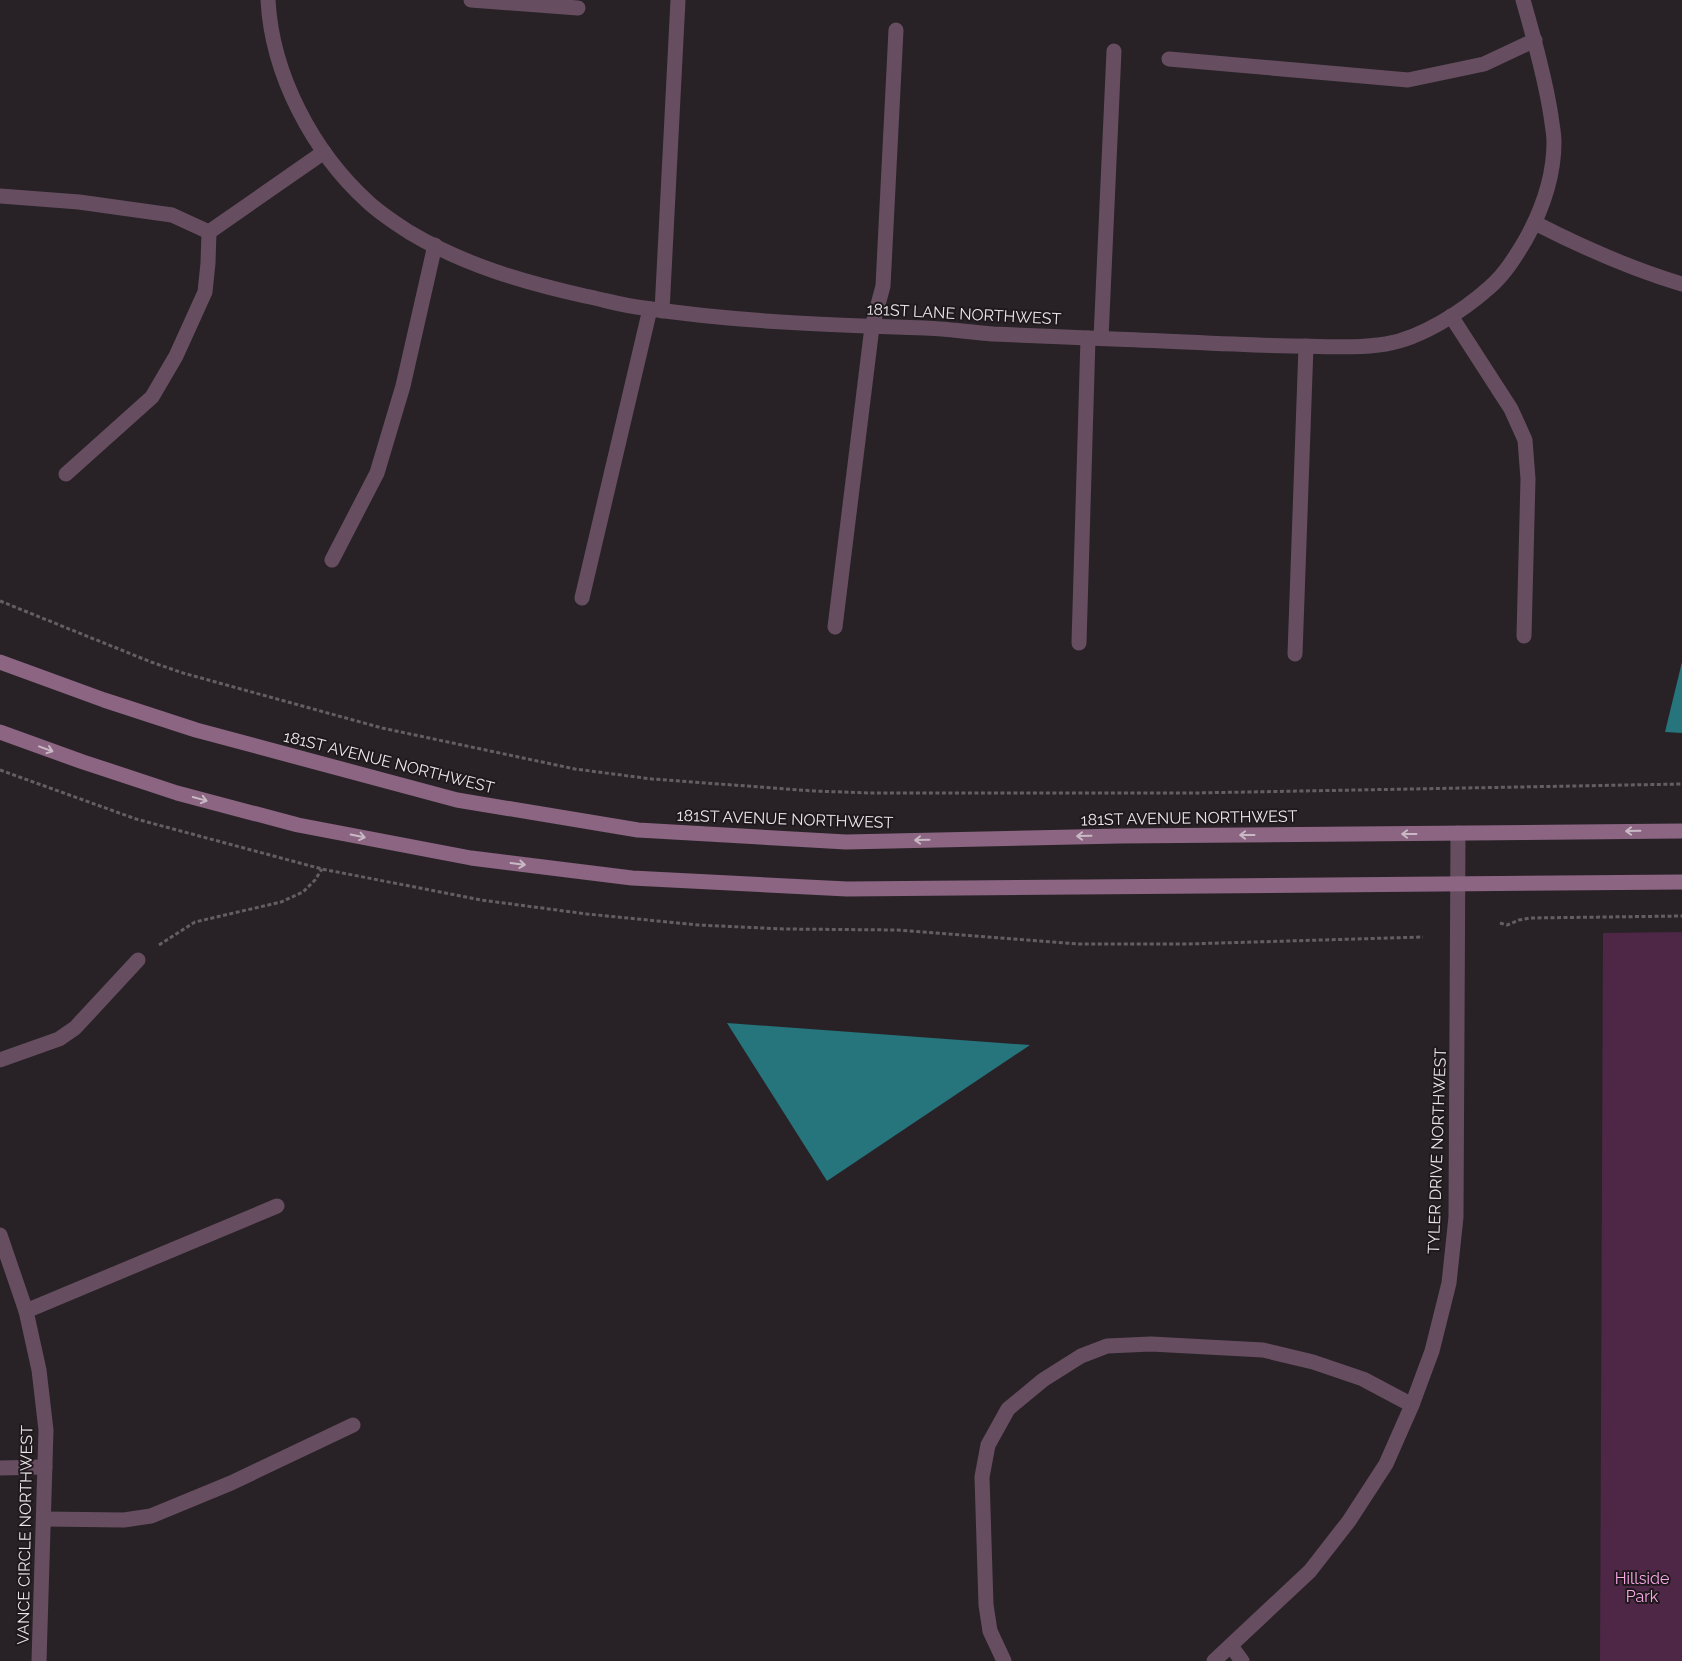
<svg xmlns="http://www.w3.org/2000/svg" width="1682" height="1661" viewBox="0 0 1682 1661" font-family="Raleway,sans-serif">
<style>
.green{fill:#4d2745}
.water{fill:#26747c}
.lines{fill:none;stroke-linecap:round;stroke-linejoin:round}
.path{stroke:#645e62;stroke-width:3;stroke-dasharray:4 2.5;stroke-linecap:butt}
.service{stroke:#664e60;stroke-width:15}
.minor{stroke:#664e60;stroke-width:15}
.secondary{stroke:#8b6582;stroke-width:15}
.oneway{stroke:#c9b9c5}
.labels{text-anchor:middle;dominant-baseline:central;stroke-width:4;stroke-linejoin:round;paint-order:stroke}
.street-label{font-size:16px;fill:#ebe6e9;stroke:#1f191d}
.park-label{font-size:16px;fill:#faa9e7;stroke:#1f191d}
</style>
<rect width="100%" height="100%" fill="#282227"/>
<!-- green -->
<path class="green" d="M1682 932V1661H1600L1603 933Z"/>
<!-- water -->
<g class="water">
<path d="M1682 662V733L1665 732Z"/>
<path d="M727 1023 1030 1045 827 1181Z"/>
</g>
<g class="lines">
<!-- path -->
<g class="path">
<path d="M0 601 151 662 183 673 382 728 575 769 652 779 814 791 869 793H1194L1682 784"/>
<path d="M0 770 136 819 322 869 481 900 587 914 698 925 784 929 898 930 1079 944H1187L1423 937"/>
<path d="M1500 923 1507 925 1519 920 1530 918 1682 916"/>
<path d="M159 945 195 922 281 902 303 892 315 880 322 869"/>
</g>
<!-- service -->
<g class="service">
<path d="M471 0 578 8"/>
<path d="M1169 59 1408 80 1484 64 1535 40"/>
<path d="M0 196 79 202 172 215 209 232 324 152"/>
<path d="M1535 223C1582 247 1631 269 1682 284"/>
<path d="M662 311 678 0"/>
<path d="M1451 316 1511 409 1525 440 1528 479 1524 636"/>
<path d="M1101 338 1114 51"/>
<path d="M66 474 152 397 176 356 205 292 208 263 209 232"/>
<path d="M332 560 377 473 403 386 435 245"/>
<path d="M582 598 650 309"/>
<path d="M835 627 872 327 883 286 896 30"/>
<path d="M1079 643 1088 338"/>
<path d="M1295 654 1306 346"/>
<path d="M0 1060 59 1039 75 1028 138 960"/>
<path d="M26 1311 277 1206"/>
<path d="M0 1468 45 1467"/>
<path d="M44 1519 124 1520 151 1516 231 1483 353 1425"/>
</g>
<!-- minor -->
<g class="minor">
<path d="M268 0C272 75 313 152 368 202 380 213 395 223 409 232 464 265 523 282 585 296 605 300 624 306 644 308 737 322 831 325 925 328 948 329 971 332 993 334 1033 336 1073 337 1113 339 1173 341 1233 345 1292 346 1324 346 1355 349 1386 344 1422 338 1463 311 1490 287 1505 274 1516 256 1526 239 1542 210 1554 176 1554 142 1554 133 1552 125 1551 116 1545 77 1534 38 1523 0"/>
<path d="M0 1235 26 1311 39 1370 46 1430 39 1661"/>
<path d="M1231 1646 1242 1661"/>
<path d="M1004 1661 990 1631 986 1605 982 1477 988 1445 1008 1409 1043 1380 1081 1356 1107 1346 1151 1344 1263 1350 1313 1362 1363 1379 1412 1405"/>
<path d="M1214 1661 1310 1571 1349 1521 1386 1464 1412 1405 1432 1351 1449 1283 1456 1217 1458 833"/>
</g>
<!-- secondary -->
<g class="secondary">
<path d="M0 662 104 700 196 730 457 800 638 830 846 842 1120 836 1682 831"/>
<path d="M0 732 83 762 177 793 298 825 471 858 632 878 847 889 1682 882"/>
</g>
</g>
<!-- one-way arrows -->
<defs><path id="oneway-shaft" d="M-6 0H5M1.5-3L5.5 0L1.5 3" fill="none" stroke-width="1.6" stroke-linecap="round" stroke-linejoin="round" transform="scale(1.25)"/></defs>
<g class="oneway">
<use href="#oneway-shaft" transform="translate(46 749) rotate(20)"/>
<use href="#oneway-shaft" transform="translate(200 799) rotate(15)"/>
<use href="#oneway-shaft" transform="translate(1633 831) rotate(179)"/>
<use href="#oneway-shaft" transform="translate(1409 834) rotate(180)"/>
<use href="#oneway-shaft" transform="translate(1247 835) rotate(180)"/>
<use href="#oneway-shaft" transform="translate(358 836) rotate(11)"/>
<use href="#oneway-shaft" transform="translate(1084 836) rotate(179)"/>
<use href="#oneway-shaft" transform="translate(922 840) rotate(179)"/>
<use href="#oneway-shaft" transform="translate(518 864) rotate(7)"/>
</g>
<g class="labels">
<!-- street labels -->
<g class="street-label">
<text transform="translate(964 314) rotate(3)">181ST LANE NORTHWEST</text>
<text transform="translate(389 762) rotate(14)">181ST AVENUE NORTHWEST</text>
<text transform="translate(1189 818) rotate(-1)">181ST AVENUE NORTHWEST</text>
<text transform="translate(785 819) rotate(2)">181ST AVENUE NORTHWEST</text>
<text transform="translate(1437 1151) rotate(-88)">TYLER DRIVE NORTHWEST</text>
<text transform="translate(25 1535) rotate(-89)">VANCE CIRCLE NORTHWEST</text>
</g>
<!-- park labels -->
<g class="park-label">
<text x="1642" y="1578">Hillside<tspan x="1642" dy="18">Park</tspan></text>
</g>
</g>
</svg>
